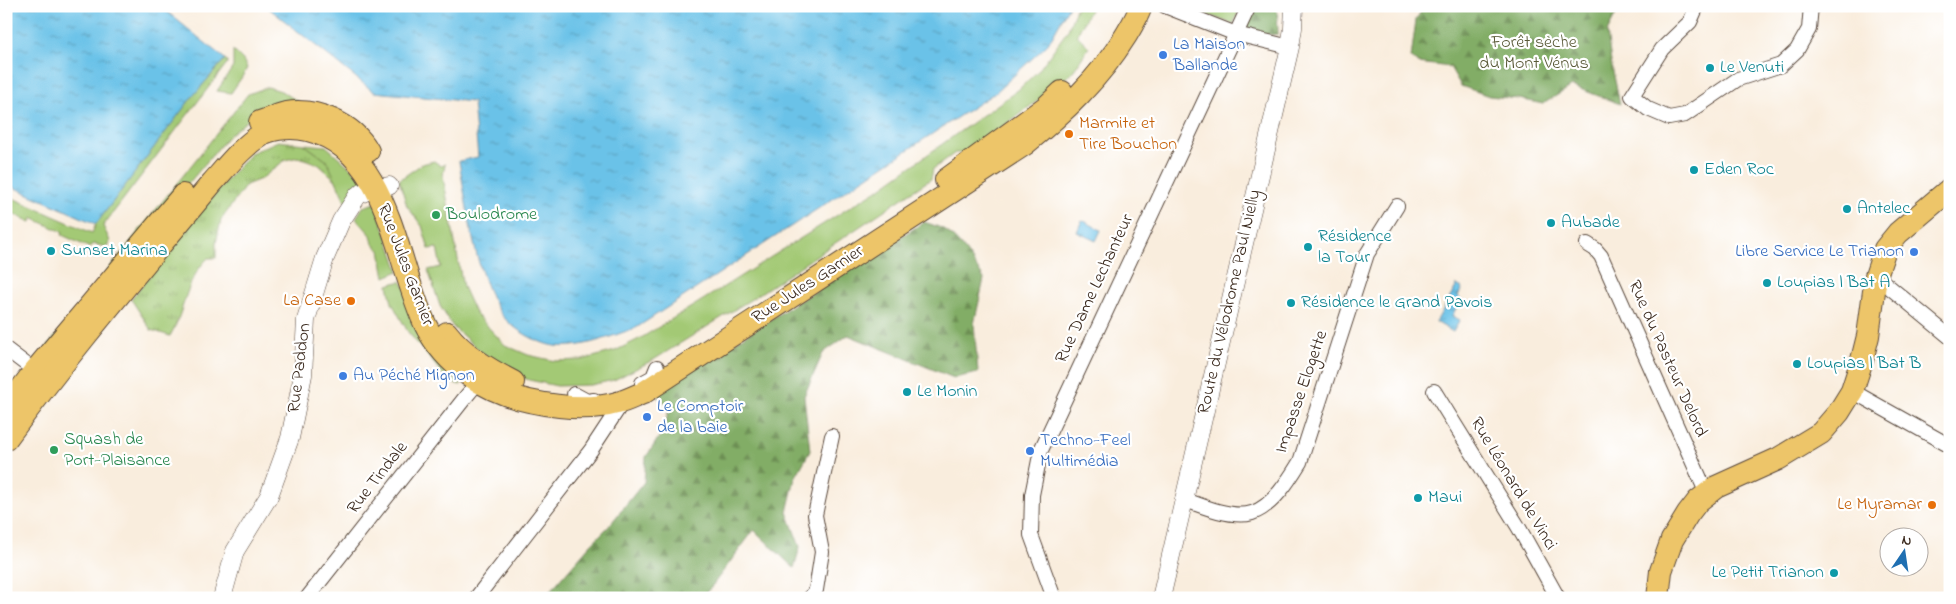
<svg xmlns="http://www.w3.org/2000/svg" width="1956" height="604" viewBox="0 0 1956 604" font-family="'Indie Flower',sans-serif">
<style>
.grass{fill:url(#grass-tufts);stroke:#6f7a49}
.forest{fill:url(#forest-firs);stroke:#5e6c42}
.green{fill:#a3c974;stroke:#6f7a49}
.water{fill:url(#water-ripples);stroke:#537683}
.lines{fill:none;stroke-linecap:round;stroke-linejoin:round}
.minor-casing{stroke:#58473b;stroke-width:16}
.tertiary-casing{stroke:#58473b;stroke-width:19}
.primary-casing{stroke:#58473b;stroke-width:24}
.minor{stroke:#fff;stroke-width:14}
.tertiary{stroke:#fff;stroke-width:18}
.primary{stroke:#edc569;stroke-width:22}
.shop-dot{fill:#3f7fe0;stroke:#fff;stroke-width:2}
.culture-dot{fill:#0f9aa8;stroke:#fff;stroke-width:2}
.food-dot{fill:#e8710a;stroke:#fff;stroke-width:2}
.leisure-dot{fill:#2e9e5b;stroke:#fff;stroke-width:2}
.labels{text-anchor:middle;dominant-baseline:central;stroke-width:4.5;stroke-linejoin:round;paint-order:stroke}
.park-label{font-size:18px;fill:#5a5a38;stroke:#fff}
.shop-label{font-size:18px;fill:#366cbe;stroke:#fff;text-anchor:start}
.culture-label{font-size:18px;fill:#0d838f;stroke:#fff;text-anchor:start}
.food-label{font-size:18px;fill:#c56008;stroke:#fff;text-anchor:end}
.leisure-label{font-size:18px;fill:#27864d;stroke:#fff;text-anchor:start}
.street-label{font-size:18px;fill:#3b2a1e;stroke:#fff}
</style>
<defs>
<pattern id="grass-tufts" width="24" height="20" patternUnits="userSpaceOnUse" patternTransform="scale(1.25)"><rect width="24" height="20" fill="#a3c974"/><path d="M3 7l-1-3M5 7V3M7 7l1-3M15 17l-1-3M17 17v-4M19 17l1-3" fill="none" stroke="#86a35f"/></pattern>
<pattern id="forest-firs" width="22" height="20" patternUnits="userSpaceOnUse" patternTransform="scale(1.25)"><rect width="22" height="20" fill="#82ad66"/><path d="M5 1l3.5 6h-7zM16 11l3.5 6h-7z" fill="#6c8d53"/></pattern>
<pattern id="water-ripples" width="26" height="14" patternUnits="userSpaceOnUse" patternTransform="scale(1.25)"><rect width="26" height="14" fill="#6bc2e8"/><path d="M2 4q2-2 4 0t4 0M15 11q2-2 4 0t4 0" fill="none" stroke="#599ebb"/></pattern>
</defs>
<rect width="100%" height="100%" fill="#fff"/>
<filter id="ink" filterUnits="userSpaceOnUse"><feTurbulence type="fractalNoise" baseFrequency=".02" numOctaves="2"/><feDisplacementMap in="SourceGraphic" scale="10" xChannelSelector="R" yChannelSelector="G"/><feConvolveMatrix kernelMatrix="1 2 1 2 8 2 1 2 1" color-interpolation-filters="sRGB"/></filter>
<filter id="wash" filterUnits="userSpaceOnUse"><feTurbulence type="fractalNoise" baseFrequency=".0096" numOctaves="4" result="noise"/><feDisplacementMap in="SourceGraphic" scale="20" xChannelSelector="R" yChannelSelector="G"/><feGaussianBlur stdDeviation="1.12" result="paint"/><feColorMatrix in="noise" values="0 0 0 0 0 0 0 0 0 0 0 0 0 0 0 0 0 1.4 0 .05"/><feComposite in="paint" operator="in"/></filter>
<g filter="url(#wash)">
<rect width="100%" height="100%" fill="#f9eddd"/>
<!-- grass -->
<path class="grass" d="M278 141 304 144 327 161 337 181 318 164 299 157 285 160 261 179 246 185 221 220 216 243V258H208C184 282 186 309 170 336L151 330 131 299 222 185 251 153Z"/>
<!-- forest -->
<g class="forest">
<path d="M1252 6H1277L1278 34 1270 35 1247 30 1245 22Z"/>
<path d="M1424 6H1620L1607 32 1611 62 1620 104 1572 86 1543 104 1519 99 1489 96 1461 86 1450 67 1418 63 1411 58 1416 20Z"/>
<path d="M924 222C930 224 937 226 943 229 961 240 973 262 984 279L974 324 978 373 954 378 848 335 823 353 804 396 810 451 795 478 787 512 800 547 794 568 754 530 703 598H544L591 544 609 526 644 482 646 457 663 431 670 406 658 398 664 387Z"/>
</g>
<!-- green -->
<g class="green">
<path d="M1077 6H1092L1077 35 1089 47 1074 70 1056 87 967 153H955L933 169 931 179 750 300 655 359 614 380 591 385 557 386 529 380 512 374 495 364 453 327 440 306 428 270 441 267 437 248 429 249 422 226 407 206 399 180 422 164 434 161 441 166 445 164 443 176 463 287 475 313 505 345 528 355 555 361 582 360 615 351 641 338 706 298 882 187 1018 90 1038 71 1068 30Z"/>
<path d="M1196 6H1241L1233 24 1194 10Z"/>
<path d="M233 50 243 60 247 68 242 77 231 93 217 91 233 67Z"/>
<path d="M225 59 228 62 103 226 110 241 107 247 93 244 90 248 62 235 63 232 32 218 31 222 6 211V195L92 233 96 224 192 97Z"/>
<path d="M268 87 281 91 304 105 259 112 231 133 44 355 41 354 248 94Z"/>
<path d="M304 144 326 146 363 179 346 203 327 161Z"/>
<path d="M375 203 399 271 385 277 380 250 373 244 371 235 356 218 363 207Z"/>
<path d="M401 281 460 376 461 385 449 382 408 332 392 303 388 285Z"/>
</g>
<!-- water -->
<g class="water">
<path d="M15 6H160L225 59 192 97 96 224 6 184V45Z"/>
<path d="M266 6H1069L1048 44 996 92 636 328C611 336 583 349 555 346 538 344 511 328 501 314 475 276 467 206 459 161L478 157 473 102 374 92Z"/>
<path d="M1082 220 1101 230 1096 241 1077 232Z"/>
<path d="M1457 285 1462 288 1458 296 1461 299 1452 316 1460 320 1453 332 1436 322Z"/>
</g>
</g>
<g filter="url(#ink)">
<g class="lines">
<!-- minor casing -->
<g class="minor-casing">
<g id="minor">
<path d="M1165 6 1236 34 1290 47"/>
<path d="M1697 6 1690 22 1662 49 1632 96 1648 109 1669 118 1685 115 1738 79 1781 65 1797 50 1809 29 1811 6"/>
<path d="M1587 244 1595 249 1601 256 1707 494"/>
<path d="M1876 276 1950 337"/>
<path d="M6 349 31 368 36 377"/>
<path d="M642 383 653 377 657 367"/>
<path d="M1434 391 1519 528 1558 598"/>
<path d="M1852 391 1950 446"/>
<path d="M574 394 587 401 594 400"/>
<path d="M1183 499C1201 506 1233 519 1252 513 1273 506 1289 480 1300 462L1367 254 1397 206"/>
<path d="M307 598 464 399 478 382 484 378"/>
<path d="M476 598 591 450 618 409 619 399"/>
<path d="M810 598 816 590 822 552 815 515 832 436"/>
<path d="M1054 598 1031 535 1032 495 1041 450 1249 6"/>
</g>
</g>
<!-- tertiary casing -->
<g class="tertiary-casing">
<g id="tertiary">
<path d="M222 598 235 551 269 496 290 438 303 375 306 320 325 258 341 221 358 195 367 191 389 186"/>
<path d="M1161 598 1290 47 1293 28 1294 6"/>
</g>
</g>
<!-- primary casing -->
<g class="primary-casing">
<g id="primary">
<path d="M260 122C269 119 277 115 286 113 316 108 353 124 368 151"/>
<path d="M946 180 1046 107 1062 92"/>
<path d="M447 333C464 355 488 369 513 382"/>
<path d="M6 409 34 372 183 195"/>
<path d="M6 439C57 369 112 303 167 237 182 219 197 201 212 183 228 165 242 147 262 134 275 127 295 127 308 130 390 150 395 262 426 326 446 366 486 392 529 401 557 407 589 411 617 403 626 401 635 396 643 393L1025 144C1063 113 1099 79 1125 37 1131 27 1137 18 1141 6"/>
<path d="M1658 598 1661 571 1672 540 1688 514 1698 501 1716 487 1778 459 1821 433 1839 412 1852 391 1862 360 1868 336 1876 276 1885 249 1898 233 1950 189"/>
</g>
</g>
<!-- minor -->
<use href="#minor" class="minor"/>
<!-- tertiary -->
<use href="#tertiary" class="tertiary"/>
<!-- primary -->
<use href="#primary" class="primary"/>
</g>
</g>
<!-- markers -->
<g class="shop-dot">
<circle cx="1163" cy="55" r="5"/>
<circle cx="1914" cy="252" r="5"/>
<circle cx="343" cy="376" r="5"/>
<circle cx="647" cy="417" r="5"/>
<circle cx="1030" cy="451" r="5"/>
</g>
<g class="culture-dot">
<circle cx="1710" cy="68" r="5"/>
<circle cx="1694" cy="170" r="5"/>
<circle cx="1847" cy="209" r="5"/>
<circle cx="1551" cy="223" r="5"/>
<circle cx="1308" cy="247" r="5"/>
<circle cx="51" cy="251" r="5"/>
<circle cx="1767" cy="283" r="5"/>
<circle cx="1291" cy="303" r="5"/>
<circle cx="1797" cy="364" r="5"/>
<circle cx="907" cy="392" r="5"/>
<circle cx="1418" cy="498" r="5"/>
<circle cx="1834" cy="573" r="5"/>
</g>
<g class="food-dot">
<circle cx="1069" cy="134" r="5"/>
<circle cx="351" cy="301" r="5"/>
<circle cx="1932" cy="505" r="5"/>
</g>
<g class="leisure-dot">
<circle cx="436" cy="215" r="5"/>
<circle cx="54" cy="450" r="5"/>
</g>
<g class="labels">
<!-- park labels -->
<g class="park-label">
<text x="1534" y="43">Forêt sèche<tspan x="1534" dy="21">du Mont Vénus</tspan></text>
</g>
<!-- shop labels -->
<g class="shop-label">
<text x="1173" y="45">La Maison<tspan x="1173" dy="21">Ballande</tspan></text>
<text x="1904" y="252" text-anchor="end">Libre Service Le Trianon</text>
<text x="353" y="376">Au Péché Mignon</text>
<text x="657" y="407">Le Comptoir<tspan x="657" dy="21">de la baie</tspan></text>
<text x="1040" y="441">Techno-Feel<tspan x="1040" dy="21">Multimédia</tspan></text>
</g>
<!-- culture labels -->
<g class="culture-label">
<text x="1720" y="68">Le Venuti</text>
<text x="1704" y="170">Eden Roc</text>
<text x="1857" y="209">Antelec</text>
<text x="1561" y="223">Aubade</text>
<text x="1318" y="237">Résidence<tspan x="1318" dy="21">la Tour</tspan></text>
<text x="61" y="251">Sunset Marina</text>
<text x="1777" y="283">Loupias | Bat A</text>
<text x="1301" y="303">Résidence le Grand Pavois</text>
<text x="1807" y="364">Loupias | Bat B</text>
<text x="917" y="392">Le Monin</text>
<text x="1428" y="498">Maui</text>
<text x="1824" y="573" text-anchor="end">Le Petit Trianon</text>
</g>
<!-- food labels -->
<g class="food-label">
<text x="1079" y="124" text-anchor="start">Marmite et<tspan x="1079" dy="21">Tire Bouchon</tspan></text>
<text x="341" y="301">La Case</text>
<text x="1922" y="505">Le Myramar</text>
</g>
<!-- leisure labels -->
<g class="leisure-label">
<text x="446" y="215">Boulodrome</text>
<text x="64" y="440">Squash de<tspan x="64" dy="21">Port-Plaisance</tspan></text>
</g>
<!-- street labels -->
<g class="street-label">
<text transform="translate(405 265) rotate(69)">Rue Jules Garnier</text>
<text transform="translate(808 285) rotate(-33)">Rue Jules Garnier</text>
<text transform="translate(1095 289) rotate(-65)">Rue Dame Lechanteur</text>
<text transform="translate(1230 302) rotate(-77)">Route du Vélodrome Paul Nielly</text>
<text transform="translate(1667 359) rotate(66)">Rue du Pasteur Delord</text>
<text transform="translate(300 368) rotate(-83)">Rue Paddon</text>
<text transform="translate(1302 392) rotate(-71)">Impasse Elogette</text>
<text transform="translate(378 478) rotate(-52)">Rue Tindale</text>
<text transform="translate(1513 484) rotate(59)">Rue Léonard de Vinci</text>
</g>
</g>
<!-- margin -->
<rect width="1956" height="604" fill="none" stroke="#fff" stroke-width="25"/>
<!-- north arrow -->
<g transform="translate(1904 552) rotate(13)"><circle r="24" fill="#ffffff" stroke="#b1aaa5"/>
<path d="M0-4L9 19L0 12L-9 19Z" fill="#1f6fb2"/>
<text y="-8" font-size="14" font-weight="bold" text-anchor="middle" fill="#3b2a1e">N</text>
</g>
</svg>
